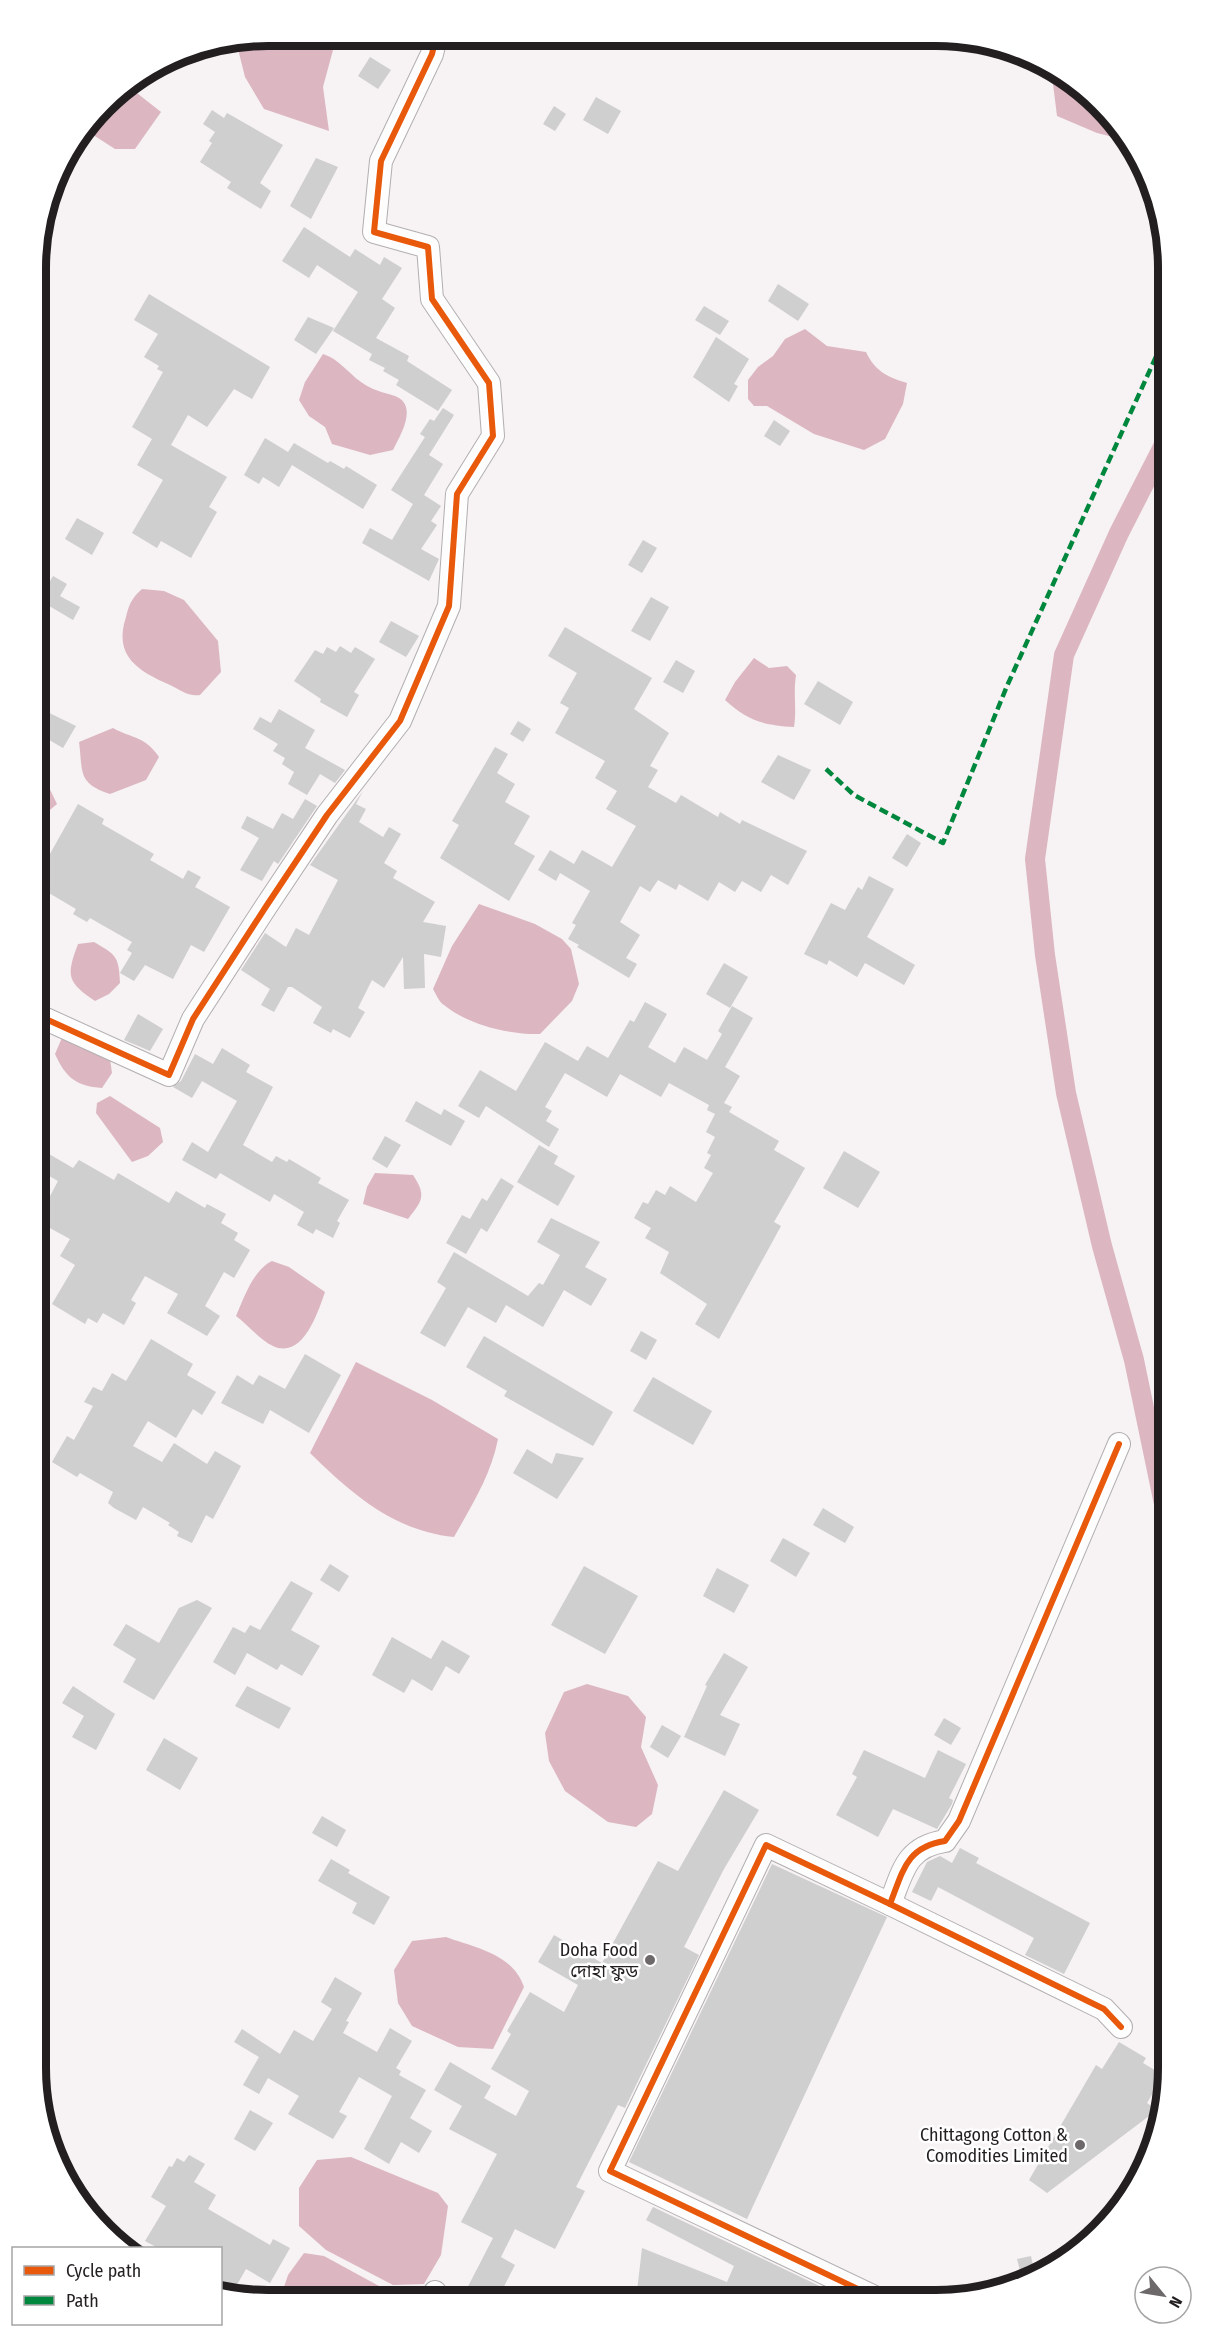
<svg xmlns="http://www.w3.org/2000/svg" width="1205" height="2337" viewBox="0 0 1205 2337" font-family="'Fira Sans Condensed','Noto Sans Bengali',sans-serif">
<style>
.water{fill:#dcb7c2}
.lines{fill:none;stroke-linecap:round;stroke-linejoin:round}
.canal{stroke:#dcb7c2;stroke-width:20}
.building{fill:#cfcfcf}
.street-casing{stroke:#b3afb0;stroke-width:24}
.street{stroke:#fefdfd;stroke-width:22}
.quiet{stroke:#00873e;stroke-width:4.5;stroke-dasharray:9 4.5;stroke-linecap:butt}
.cycleway-casing{stroke:#fff;stroke-width:10}
.cycleway{stroke:#e8590c;stroke-width:6}
.poi-dot{fill:#6d696a;stroke:#fff;stroke-width:2}
.labels{text-anchor:middle;dominant-baseline:central;stroke-width:5;stroke-linejoin:round;paint-order:stroke}
.poi-label{font-size:18px;fill:#231f20;stroke:#fff;text-anchor:end}
.rim{fill:none;stroke:#231f20;stroke-width:8}
</style>
<rect width="100%" height="100%" fill="#f7f2f3"/>
<!-- water -->
<g class="water">
<path d="M269 36H314L333 50 323 87 329 131 264 109 245 77 238 49 243 41Z"/>
<path d="M1058 73 1089 94 1125 134 1121 139 1097 133 1057 116 1053 84Z"/>
<path d="M128 86 161 112 135 149H115L87 131 115 94Z"/>
<path d="M805 329 827 346 866 352C875 371 887 377 907 383L903 404 885 439 864 450 814 434 767 406H754L748 399V380L758 367 773 356 785 339Z"/>
<path d="M323 354C339 359 347 372 361 382 372 390 382 392 395 396 419 405 400 436 393 450L370 455 332 444 325 427 309 416 299 400 305 382Z"/>
<path d="M142 589 164 591 184 600 218 641 221 672 200 695C188 697 181 690 170 685 138 671 113 656 126 617 129 604 132 598 142 589Z"/>
<path d="M754 658 769 668 787 666 796 675C793 695 797 709 794 727 763 725 748 721 725 700L735 682Z"/>
<path d="M113 728C133 739 145 736 159 757L146 780 110 794C77 783 83 772 79 742Z"/>
<path d="M37 773H42L57 804 37 821Z"/>
<path d="M479 904 535 924 562 939 571 949 579 984 572 1001 540 1034C510 1035 468 1025 444 1005 439 1002 436 994 433 989L452 946Z"/>
<path d="M94 942C116 955 119 956 120 983L109 994 95 1001C67 982 66 976 78 944Z"/>
<path d="M64 1033 110 1059 112 1073 102 1088C76 1086 66 1078 55 1054Z"/>
<path d="M110 1096 160 1128 163 1142 148 1156 132 1162 96 1113 97 1103Z"/>
<path d="M375 1173 413 1175C427 1196 422 1201 408 1219L363 1204 367 1187Z"/>
<path d="M272 1261 289 1267 325 1292C318 1312 303 1360 273 1346 260 1340 247 1324 236 1316 244 1298 253 1270 272 1261Z"/>
<path d="M356 1362 432 1400 498 1439C491 1475 472 1505 454 1537 394 1531 352 1494 310 1453Z"/>
<path d="M587 1684 628 1696 646 1717 641 1747 658 1785 652 1814 636 1827 608 1822 565 1791 549 1761 545 1733 564 1692Z"/>
<path d="M446 1937C476 1948 513 1954 524 1987L493 2049 458 2047 412 2026 398 2003 394 1970 412 1941Z"/>
<path d="M351 2157 438 2193 448 2206 441 2255 424 2284 393 2285 326 2250 299 2226V2188L317 2160Z"/>
<path d="M304 2253 324 2256 390 2292 395 2299H280L288 2275Z"/>
</g>
<g class="lines">
<!-- canal -->
<path class="canal" d="M1169 1528 1134 1360 1102 1246 1066 1093 1045 955 1035 859 1064 655 1119 533 1169 435"/>
</g>
<!-- building -->
<g class="building">
<path d="M370 57 391 70 378 89 358 76Z"/>
<path d="M596 97 621 111 608 134 583 120Z"/>
<path d="M554 106 566 114 555 131 543 124Z"/>
<path d="M212 110 224 118 227 113 283 145 260 183 271 191 261 209 227 188 231 182 200 162 212 143 209 141 215 132 203 124Z"/>
<path d="M316 158 338 167 311 219 290 206Z"/>
<path d="M304 227 350 257 355 249 380 265 384 257 402 268 382 299 395 308 376 338 409 356 407 361 452 390 438 411 396 385 399 380 383 371 385 368 369 360 372 354 333 331 358 292 317 265 309 278 282 261Z"/>
<path d="M778 284 809 304 798 321 768 301Z"/>
<path d="M149 294 270 367 252 399 234 389 207 427 188 415 171 445 227 477 209 507 217 512 191 558 161 541 157 548 132 533 163 480 137 465 152 439 132 427 163 372 157 369 159 366 144 357 158 334 134 320Z"/>
<path d="M704 306 729 321 720 335 695 320Z"/>
<path d="M308 317 334 328 316 354 294 340Z"/>
<path d="M716 337 749 359 734 384 738 386 729 402 693 377Z"/>
<path d="M443 408 454 415 429 455 443 464 424 495 441 506 431 521 437 525 421 549 439 559 429 581 362 543 370 528 392 540 413 504 391 490 425 437 420 434 430 419 434 421Z"/>
<path d="M774 420 790 431 780 446 764 436Z"/>
<path d="M265 438 288 452 294 443 328 463 330 461 344 469 346 466 377 485 363 509 292 465 279 487 263 477 259 484 244 475Z"/>
<path d="M77 518 104 533 92 555 65 539Z"/>
<path d="M643 540 657 548 642 573 628 565Z"/>
<path d="M53 576 67 584 60 596 80 607 73 620 39 600Z"/>
<path d="M651 597 669 607 650 641 631 631Z"/>
<path d="M391 621 419 636 406 657 379 642Z"/>
<path d="M565 627 652 678 634 709 669 733 650 766 658 770 648 787 676 803 681 795 718 817 720 812 740 824 742 820 807 851 788 885 771 875 761 892 742 881 735 892 719 882 708 901 679 884 676 890 658 880 650 892 640 886 620 922 640 935 626 958 637 964 629 978 577 947 579 945 568 939 576 925 572 923 590 891 560 873 556 881 538 870 550 850 574 864 582 850 612 867 636 826 606 809 617 791 595 778 605 761 555 733 569 708 560 703 577 673 548 656Z"/>
<path d="M340 646 351 653 355 647 375 659 354 692 359 695 347 717 320 702 321 699 294 681 315 650 323 654 327 647 336 652Z"/>
<path d="M676 660 695 671 683 693 663 682Z"/>
<path d="M818 681 853 702 840 725 804 704Z"/>
<path d="M37 707 76 726 63 748 37 733Z"/>
<path d="M279 709 315 730 305 748 345 770 335 783 320 774 307 795 288 784 294 772 282 764 285 758 273 751 278 744 253 729 260 717 271 723Z"/>
<path d="M518 721 531 729 523 742 510 734Z"/>
<path d="M495 747 508 754 497 773 515 784 505 802 530 816 514 844 535 856 509 901 440 858 459 825 452 821Z"/>
<path d="M778 755 811 770 794 800 761 782Z"/>
<path d="M363 791 356 804 366 809 359 822 383 837 389 827 401 834 384 863 397 871 393 878 435 902 423 922 446 926 441 957 424 954 425 988 404 989 403 957 384 988 372 980 358 1008 365 1012 350 1038 333 1029 331 1033 313 1023 322 1007 292 987H288L274 1012 261 1005 270 989 241 970 265 933 286 947 296 928 309 935 338 880 310 865Z"/>
<path d="M305 799 317 806 278 864 274 861 262 881 240 870 259 838 241 828 247 816 273 829 282 813 293 819Z"/>
<path d="M78 804 104 819 102 824 154 854 150 860 183 879 188 870 201 877 195 887 230 907 204 952 191 945 173 979 145 965 134 981 120 973 132 953 127 950 132 942 90 918 87 922 73 914 76 909 37 886V856L46 861Z"/>
<path d="M907 834 921 843 907 867 892 858Z"/>
<path d="M869 876 894 889 867 937 915 965 904 985 865 963 857 977 829 960 827 965 804 954 831 903 845 910 858 887 862 890Z"/>
<path d="M724 963 748 977 730 1008 706 994Z"/>
<path d="M645 1002 667 1014 648 1047 675 1063 684 1047 707 1060 722 1034 718 1031 732 1006 753 1018 725 1067 740 1076 724 1103 732 1107 729 1112 779 1141 774 1150 805 1168 774 1222 781 1226 719 1339 695 1324 707 1304 660 1273 669 1252 645 1238 651 1228 634 1218 643 1202 648 1204 656 1190 665 1195 670 1186 696 1202 713 1173 704 1168 711 1155 707 1153 715 1137 706 1132 715 1114 707 1110 709 1105 669 1083 661 1097 620 1074 607 1097 565 1073 545 1107 552 1111 546 1121 559 1129 549 1147 486 1106 479 1118 458 1106 480 1070 516 1091 545 1042 578 1061 587 1046 608 1058 630 1020 634 1022Z"/>
<path d="M138 1014 163 1029 150 1051 124 1040Z"/>
<path d="M222 1048 250 1065 246 1072 273 1087 243 1145 272 1162 276 1156 287 1162 289 1159 321 1178 318 1183 349 1200 337 1221 340 1223 333 1238 316 1229 313 1234 297 1225 304 1212 274 1194 270 1202 220 1173 216 1179 182 1160 192 1142 208 1152 237 1101 202 1081 192 1098 173 1087 181 1081 195 1054 213 1064Z"/>
<path d="M416 1101 441 1115 444 1109 465 1121 451 1146 405 1121Z"/>
<path d="M385 1136 401 1145 387 1168 372 1159Z"/>
<path d="M539 1145 558 1156 554 1164 575 1176 558 1206 517 1182Z"/>
<path d="M37 1147 73 1168 79 1160 114 1180 118 1173 169 1203 176 1191 205 1208 207 1204 226 1214 221 1223 238 1233 234 1240 250 1250 234 1278 224 1272 205 1306 220 1316 207 1336 167 1313 178 1294 145 1276 131 1300 136 1303 124 1325 103 1313 97 1323 88 1318 85 1324 52 1304 75 1265 60 1256 70 1239 37 1221 58 1181 37 1169Z"/>
<path d="M844 1151 880 1172 858 1208 823 1188Z"/>
<path d="M501 1178 514 1186 487 1232 481 1228 466 1254 446 1243 462 1215 470 1219 482 1198 487 1201Z"/>
<path d="M551 1218 600 1242 585 1267 607 1279 591 1306 564 1290 543 1327 506 1305 496 1323 468 1307 445 1347 420 1333 446 1288 437 1282 454 1252 528 1296 539 1283 543 1285 560 1255 537 1242Z"/>
<path d="M641 1331 657 1340 646 1360 630 1351Z"/>
<path d="M484 1336 613 1412 593 1446 504 1396 507 1391 466 1367Z"/>
<path d="M151 1339 193 1364 187 1375 216 1392 202 1415 193 1409 176 1438 148 1421 133 1446 162 1462 174 1443 207 1464 215 1451 241 1466 213 1519 206 1515 192 1543 177 1536 179 1532 168 1525 170 1523 143 1507 136 1520 114 1508 108 1503 113 1492 80 1473 77 1477 52 1462 67 1436 74 1440 93 1406 84 1402 93 1387 102 1391 112 1373 126 1381Z"/>
<path d="M305 1354 341 1375 309 1433 270 1410 263 1424 221 1403 237 1375 253 1385 259 1375 285 1389Z"/>
<path d="M653 1377 712 1411 693 1445 633 1411Z"/>
<path d="M527 1449 552 1464 556 1453 584 1458 557 1499 513 1473Z"/>
<path d="M823 1508 854 1527 845 1543 813 1525Z"/>
<path d="M783 1538 810 1553 796 1577 770 1561Z"/>
<path d="M330 1564 349 1576 339 1592 320 1580Z"/>
<path d="M584 1566 638 1596 605 1654 551 1625Z"/>
<path d="M717 1568 749 1585 734 1613 703 1596Z"/>
<path d="M291 1581 313 1593 291 1630 320 1646 302 1676 281 1664 277 1670 247 1653 235 1675 213 1662 233 1627 245 1633 250 1625 260 1630Z"/>
<path d="M197 1600 212 1608 154 1700 123 1682 136 1659 113 1645 126 1624 159 1643 179 1608Z"/>
<path d="M392 1637 431 1659 442 1640 470 1656 459 1674 446 1666 432 1691 412 1679 404 1693 372 1675Z"/>
<path d="M724 1653 748 1667 720 1715 740 1724 725 1756 684 1737 707 1686 705 1685Z"/>
<path d="M73 1686 115 1714 96 1750 72 1737 84 1716 62 1703Z"/>
<path d="M247 1686 291 1708 279 1729 235 1706Z"/>
<path d="M944 1718 961 1728 951 1745 934 1735Z"/>
<path d="M662 1725 681 1736 668 1758 650 1747Z"/>
<path d="M164 1738 198 1758 180 1790 146 1770Z"/>
<path d="M864 1750 925 1778 938 1750 966 1764 949 1798 953 1800 952 1804 937 1829 893 1809 878 1837 836 1815 857 1777 852 1774Z"/>
<path d="M724 1790 759 1810 724 1869 684 1947 699 1955 625 2108 618 2105 576 2187 585 2191 555 2249 515 2229 501 2257 515 2265 497 2300H461L493 2238 461 2222 497 2154 449 2129 462 2106 434 2090 450 2062 491 2086 484 2098 516 2116 529 2091 491 2069 511 2034 507 2031 530 1992 564 2012 578 1985 538 1962 554 1935 602 1963 658 1861 678 1871Z"/>
<path d="M322 1816 346 1830 337 1847 312 1833Z"/>
<path d="M960 1848 979 1858 976 1863 1090 1923 1064 1974 1025 1955 1034 1938 938 1887 931 1901 912 1892 927 1862 940 1856 952 1863Z"/>
<path d="M331 1859 350 1870 348 1873 390 1897 374 1925 352 1913 357 1903 318 1881Z"/>
<path d="M772 1864 887 1917 747 2219 629 2162Z"/>
<path d="M335 1977 362 1993 346 2021 349 2022 343 2033 377 2052 390 2028 412 2041 396 2068 401 2071 399 2075 426 2090 410 2118 432 2131 419 2153 401 2142 389 2164 364 2149 392 2096 359 2077 339 2112 347 2116 333 2139 288 2114 299 2096 268 2078 259 2094 243 2085 259 2057 234 2042 242 2029 280 2054 294 2030 313 2041 332 2009 321 2002Z"/>
<path d="M1119 2042 1146 2058 1143 2063 1163 2075 1147 2103 1157 2110 1047 2193 1029 2180 1096 2065 1102 2069Z"/>
<path d="M250 2110 273 2123 255 2151 234 2139Z"/>
<path d="M189 2155 205 2164 194 2182 216 2195 208 2209 270 2245 273 2239 290 2248 270 2283 246 2269 230 2297 220 2294V2248H158L145 2241 166 2206 151 2197 169 2166 172 2167 177 2158 184 2162Z"/>
<path d="M653 2207 763 2259 851 2301 636 2300 642 2248 727 2282 734 2266 646 2220Z"/>
<path d="M1031 2256 1035 2276 1022 2279 1017 2259Z"/>
</g>
<g class="lines">
<!-- street casing -->
<g class="street-casing">
<g id="street">
<path d="M37 1015 169 1075 193 1019 265 908 327 815 400 721 449 606 457 494 493 436 489 383 432 299 428 247 374 232 381 161 432 54 436 37"/>
<path d="M1119 1444 959 1821 945 1841C906 1847 903 1871 890 1904L1104 2009 1121 2027"/>
<path d="M432 2300 435 2292"/>
<path d="M883 2301 610 2171 766 1845 890 1904"/>
</g>
</g>
<!-- street -->
<use href="#street" class="street"/>
<!-- quiet -->
<path class="quiet" d="M826 769 854 795 943 843 1007 686 1169 328"/>
<!-- cycleway casing -->
<g class="cycleway-casing">
<g id="cycleway">
<path d="M37 1015 169 1075 193 1019 265 908 327 815 400 721 449 606 457 494 493 436 489 383 432 299 428 247 374 232 381 161 432 54 436 37"/>
<path d="M1119 1444 959 1821 945 1841C906 1847 903 1871 890 1904L1104 2009 1121 2027"/>
<path d="M883 2301 610 2171 766 1845 890 1904"/>
</g>
</g>
<!-- cycleway -->
<use href="#cycleway" class="cycleway"/>
</g>
<!-- markers -->
<g class="poi-dot">
<circle cx="650" cy="1960" r="6"/>
<circle cx="1080" cy="2145" r="6"/>
</g>
<g class="labels">
<!-- poi labels -->
<g class="poi-label">
<text x="638" y="1950">Doha Food<tspan x="638" dy="21">দোহা ফুড</tspan></text>
<text x="1068" y="2135">Chittagong Cotton &amp;<tspan x="1068" dy="21">Comodities Limited</tspan></text>
</g>
</g>
<!-- crop -->
<path d="M0 0H1205V2337H0ZM268 46H936A222 222 0 0 1 1158 268V2068A222 222 0 0 1 936 2290H268A222 222 0 0 1 46 2068V268A222 222 0 0 1 268 46Z" fill="#fff" fill-rule="evenodd"/>
<path class="rim" d="M268 46H936A222 222 0 0 1 1158 268V2068A222 222 0 0 1 936 2290H268A222 222 0 0 1 46 2068V268A222 222 0 0 1 268 46Z"/>
<!-- legend -->
<rect x="12" y="2247" width="210" height="78" fill="#ffffff" stroke="#a7a5a6" stroke-width="1.5"/>
<rect x="24" y="2266" width="30" height="9" fill="#e8590c" stroke="#a7a5a6" stroke-width="1.5"/>
<text x="66" y="2277" font-size="18" fill="#231f20">Cycle path</text>
<rect x="24" y="2296" width="30" height="9" fill="#00873e" stroke="#a7a5a6" stroke-width="1.5"/>
<text x="66" y="2307" font-size="18" fill="#231f20">Path</text>
<!-- north arrow -->
<g transform="translate(1163 2295) rotate(120)"><circle r="28" fill="#ffffff" stroke="#a7a5a6" stroke-width="1.5"/>
<path d="M0-4.5L10 22L0 15L-10 22Z" fill="#6d696a"/>
<text y="-9" font-size="16" font-weight="bold" text-anchor="middle" fill="#231f20">N</text>
</g>
</svg>
